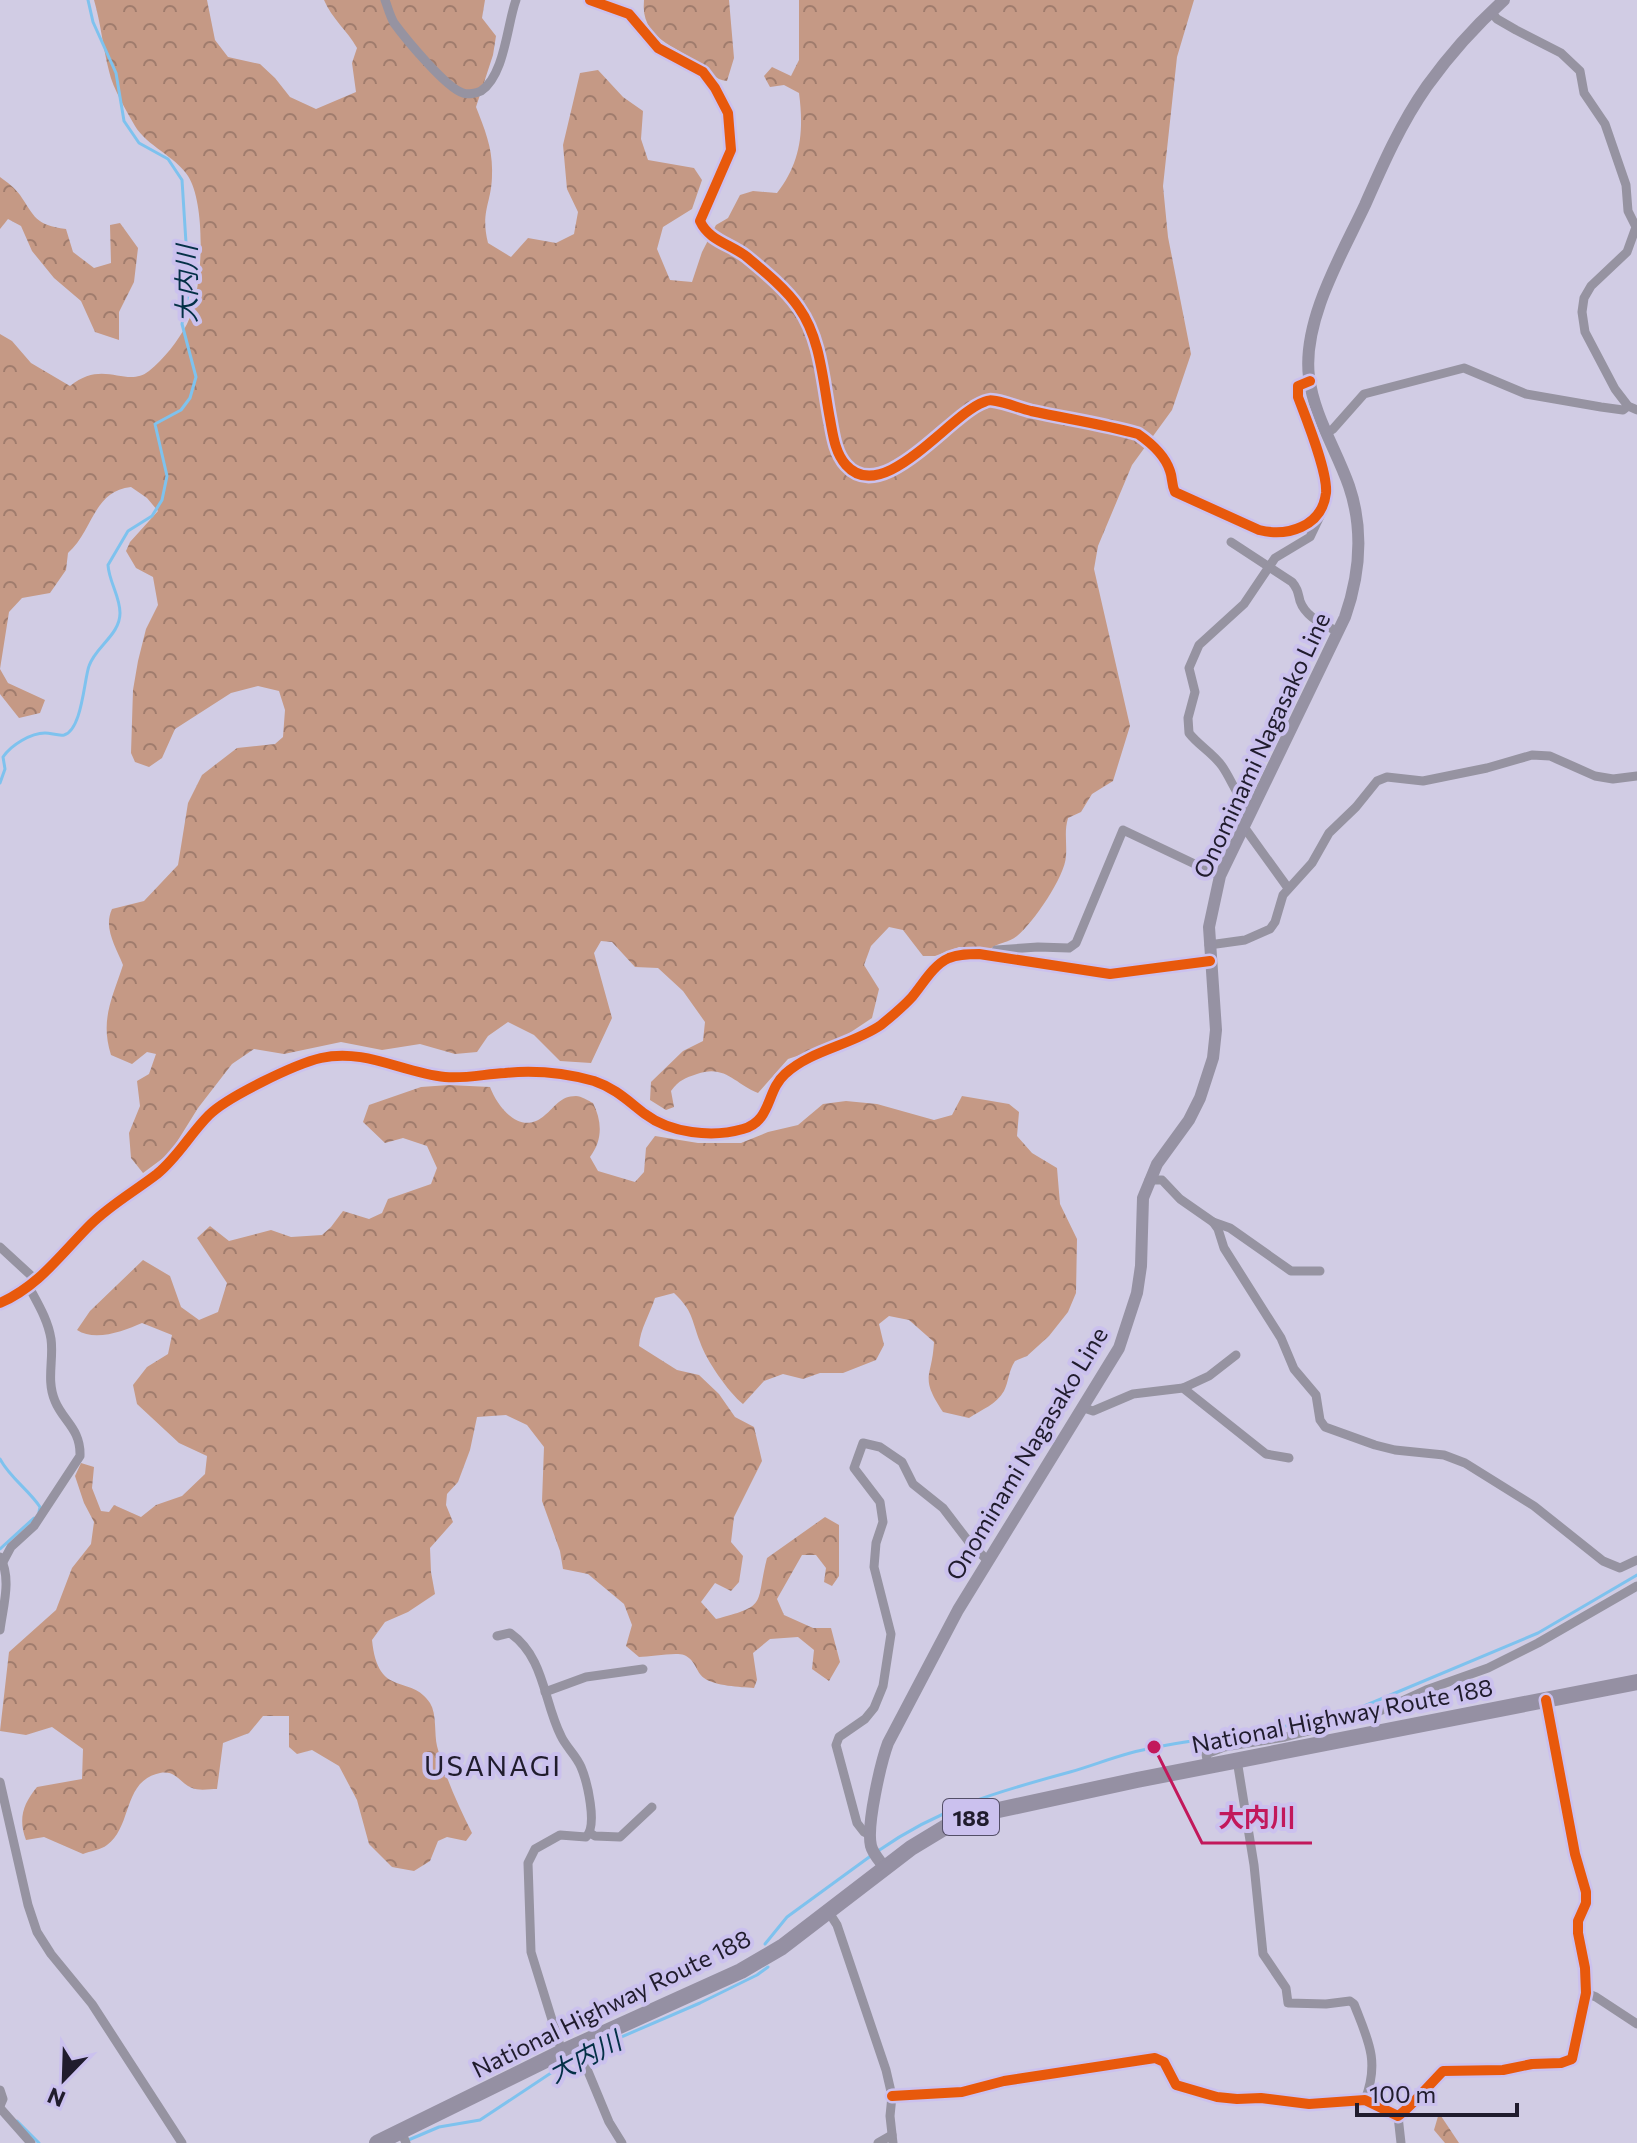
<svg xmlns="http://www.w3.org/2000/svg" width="1637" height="2143" viewBox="0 0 1637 2143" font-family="Commissioner,'Noto Sans JP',sans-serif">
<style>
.forest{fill:url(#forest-crowns)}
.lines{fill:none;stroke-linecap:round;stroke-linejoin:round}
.stream{stroke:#7ec2ee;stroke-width:3}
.street{stroke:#9693a1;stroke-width:9}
.secondary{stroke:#9692a3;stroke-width:12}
.highway{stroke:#9590a3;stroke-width:16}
.cycleway-casing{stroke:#cbc1ee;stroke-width:15}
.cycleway{stroke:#e8590c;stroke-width:10}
.labels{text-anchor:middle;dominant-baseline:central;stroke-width:8;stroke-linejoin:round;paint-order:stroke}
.shield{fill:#cbc1ee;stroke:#534e67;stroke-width:2}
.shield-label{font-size:22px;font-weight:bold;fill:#201c2d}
.street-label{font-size:24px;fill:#201c2d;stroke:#cbc1ee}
.water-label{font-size:26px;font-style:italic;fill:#033046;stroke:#cbc1ee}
.quarter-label{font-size:28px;letter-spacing:2px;fill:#201c2d;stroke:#cbc1ee}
.leader{fill:none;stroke:#c2185b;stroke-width:3}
.callout-dot{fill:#c2185b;stroke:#cbc1ee;stroke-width:3}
.callout-label{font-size:26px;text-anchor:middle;font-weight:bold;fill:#c2185b;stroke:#cbc1ee;stroke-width:8;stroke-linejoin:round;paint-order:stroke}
</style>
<defs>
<pattern id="forest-crowns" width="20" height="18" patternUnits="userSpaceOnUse" patternTransform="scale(2)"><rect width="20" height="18" fill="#c59985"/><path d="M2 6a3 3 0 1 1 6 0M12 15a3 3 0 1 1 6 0" fill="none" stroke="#a07c6d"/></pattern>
</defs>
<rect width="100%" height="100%" fill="#d1cce4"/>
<!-- forest -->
<g class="forest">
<path d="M94 0H207L215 40 228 57 260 64 275 78 290 97 316 109 356 92 352 63 357 48C347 30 332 19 324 0H485L482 18 496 36 493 55 476 107C485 130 493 149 492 174 492 203 480 211 488 243L511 257 528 238 556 243 574 234 578 212 567 189 563 145 580 73 598 70 623 97 643 111 641 139 648 160 694 168 702 180 692 209 663 227 657 249 670 280 692 282 702 252 716 225 728 218 740 195 753 191 777 193C801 162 804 131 799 93L784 85 770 87 764 76 772 67 791 76 799 60V0H1194L1177 57 1163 186 1168 237 1191 354 1172 410 1132 465 1098 546 1094 569 1130 726 1113 781 1092 794 1081 812 1068 818C1064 832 1067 842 1066 856 1065 877 1033 923 1017 936 1009 943 997 942 989 950L959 947 935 956H923L903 930 889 927 871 946 864 965 879 989 872 1018 833 1044 788 1059 758 1093C735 1084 725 1064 697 1074 685 1078 679 1080 671 1091L674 1107 666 1110 650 1100 651 1082 683 1051 703 1041 705 1022 683 991 658 968 635 967 612 942 601 941 594 953 612 1018 591 1063 560 1061 534 1035 508 1022 488 1036 477 1052 455 1054 420 1044 382 1050 341 1042 284 1054 254 1049 232 1064 198 1108 170 1153 143 1173 131 1158 129 1133 140 1106 137 1081 149 1074 156 1054 147 1052 132 1064 111 1055C100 1020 112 999 123 965 116 947 103 928 112 909L144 901 178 865 188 803 202 775 237 748 275 744 283 737 285 710 279 691 258 686 231 693 175 729 162 758 149 767 135 762 131 753 133 690 138 661 146 629 158 605 153 577 136 568 126 551 130 542 158 511 147 498 131 487C93 491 93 531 68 553L66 570 50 593 22 598 9 612 0 669 8 683 45 700 40 713 19 718 0 694V334L12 341 31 363 70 386C104 358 126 389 149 371 164 359 178 341 187 324 203 293 207 206 188 176 175 156 147 146 135 126 126 110 113 89 109 71 103 48 101 24 94 0Z"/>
<path d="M644 0H729L734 58 727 81C715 80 709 71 700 64 675 45 640 39 644 0Z"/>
<path d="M0 177C7 182 15 188 20 195 35 217 35 225 66 229L73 252 94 268 111 263 110 225 120 223 138 248 134 282 119 312V340L95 332 81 301 54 278 32 251 21 226 8 219 0 229Z"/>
<path d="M449 1085 490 1087C498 1108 521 1137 545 1115 555 1107 560 1096 576 1096 581 1096 589 1101 593 1103 602 1121 603 1140 590 1157L598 1171 635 1182 644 1172 646 1148 655 1136 698 1143H741L768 1132 798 1125 823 1104 846 1101 877 1104 934 1120 952 1115 962 1096 1009 1104 1019 1112 1017 1136 1032 1153 1057 1168 1060 1204 1077 1239 1076 1293 1068 1312 1049 1336 1027 1356 1015 1361C1008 1372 1009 1381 1004 1391 997 1404 981 1410 969 1418L943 1412C919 1375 932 1380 934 1342L909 1320 889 1316 879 1324 884 1345 876 1360 843 1373H820L803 1379 783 1374 764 1381 743 1404C728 1392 706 1360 700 1342 691 1318 693 1311 674 1293L655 1298C650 1314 640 1329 639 1346L677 1370 699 1375 719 1394 735 1417 754 1427 762 1461 734 1517 731 1542 743 1556 739 1582 731 1591 715 1583 701 1602 716 1619C769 1605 755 1605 767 1558L825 1517 839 1525V1576L832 1586 824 1582 826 1568 816 1555H802L777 1599 784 1615 813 1628H831L840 1662 829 1681 812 1669 814 1650 798 1637 770 1639 753 1653 757 1680 754 1688C740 1687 715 1686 704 1678 695 1671 696 1660 684 1655 675 1652 650 1657 639 1657L626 1646 632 1625 624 1604 588 1574 563 1569 560 1551 542 1501 544 1447 527 1425 506 1415 477 1417 470 1450 458 1482 447 1494 446 1505 453 1522 430 1548 431 1572 435 1594 408 1612 385 1622 372 1640C378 1700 411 1673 430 1703 437 1714 434 1734 437 1746 445 1777 458 1805 472 1833L466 1841 447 1837 438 1841 430 1861 414 1871 392 1867 369 1844 357 1800 339 1766 312 1750 297 1754 289 1747V1716H263L249 1733 223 1743 217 1789C210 1789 199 1791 192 1788 180 1783 176 1770 160 1773 122 1781 133 1826 107 1845 101 1850 90 1851 83 1854L44 1837 26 1840C18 1819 23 1804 37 1787L82 1779 83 1749 52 1727 26 1735 0 1731 9 1652 56 1610 72 1568 91 1544 94 1522 84 1503 75 1476 81 1463 94 1467 92 1488 101 1511 109 1512 114 1505 141 1517 156 1505 182 1496 205 1474 207 1456 179 1443 137 1404 133 1385 147 1367 168 1354 172 1335 142 1323C124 1331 95 1342 77 1330L90 1311 143 1260 170 1276 181 1307 199 1320 218 1312 227 1283 197 1238 210 1226 229 1241 271 1230 291 1237 322 1235 331 1227 343 1211 369 1219 382 1213 388 1199 431 1184 437 1168 427 1146 403 1138 385 1143 363 1122 369 1105 421 1087Z"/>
<path d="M1439 2113 1459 2143H1445L1434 2130Z"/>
</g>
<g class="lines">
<!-- stream -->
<g class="stream">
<path d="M0 783 5 769 3 757C11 745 31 733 45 733 51 733 58 736 64 735 82 730 84 680 89 666 95 647 120 635 120 613 120 596 109 582 108 565L128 531 152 516 162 500 167 476 155 424 181 410 190 398 196 377 182 324 189 290 182 180 168 159 139 143 124 121 116 73 93 22 88 0"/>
<path d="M0 1459C10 1478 28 1489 40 1507L39 1512"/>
<path d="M0 1549 34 1518"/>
<path d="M878 1851C939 1808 1000 1791 1070 1772 1098 1764 1123 1753 1152 1748 1220 1734 1290 1730 1357 1709L1538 1633 1637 1575"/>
<path d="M765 1944 787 1917 872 1855"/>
<path d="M17 2121 39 2143"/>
<path d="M406 2141 439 2127 480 2120 575 2057 700 2003 757 1975 768 1967"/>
</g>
<!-- street -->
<g class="street">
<path d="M385 0C388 8 390 16 394 23 405 38 446 88 463 93 468 95 477 93 481 91 505 75 507 24 516 0"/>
<path d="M590 0 629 14 658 48 703 72 715 88 728 113 731 150 700 221C709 241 731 244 747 257 764 271 787 290 799 308 821 339 823 383 830 419 833 435 835 453 846 465 883 507 950 414 984 402 989 400 990 400 996 401 1007 403 1019 408 1031 411 1067 419 1103 424 1138 434 1151 443 1165 455 1170 471 1173 479 1171 484 1175 492L1259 530C1287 537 1322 527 1326 493 1328 472 1306 418 1298 397V386L1310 381"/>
<path d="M1491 12 1497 19 1516 30 1561 53 1580 71 1584 93 1605 124 1626 185 1628 211 1636 227 1627 252 1591 286 1584 298 1582 312 1585 332 1615 389 1628 406 1637 410"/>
<path d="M1326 433 1333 429 1364 394 1464 368 1526 394 1601 407 1623 410 1628 406"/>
<path d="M1231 542 1292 582C1298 589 1298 593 1300 601 1306 618 1324 624 1338 632"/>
<path d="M1252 809C1238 801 1232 780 1222 766 1213 753 1198 745 1189 733L1188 718 1195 692 1189 668 1199 645 1244 604 1275 558 1310 537 1321 514"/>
<path d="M1244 827 1288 888"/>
<path d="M1209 945 1245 940 1270 929 1275 922 1283 895 1312 863 1329 833 1356 807 1377 781 1387 777 1423 781 1487 768 1532 755 1550 756 1595 776 1613 779 1637 776"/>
<path d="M994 956 996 950 1038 947 1069 948 1076 943 1123 830 1220 876"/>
<path d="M1149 1180H1162L1180 1199 1213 1222 1218 1229 1224 1248 1281 1338 1294 1369 1316 1395 1320 1420 1325 1427 1375 1445 1395 1450 1444 1455 1465 1463 1534 1506 1603 1561 1620 1568 1637 1560"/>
<path d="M1213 1222 1230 1228 1291 1271H1320"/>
<path d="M0 1247 37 1281"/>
<path d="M0 1303C39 1286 61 1254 90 1225 110 1205 135 1191 157 1174 178 1157 190 1134 209 1115 227 1097 295 1064 321 1058 365 1048 403 1073 445 1077 465 1079 485 1074 505 1073 535 1070 565 1073 594 1081 615 1088 628 1101 645 1114 670 1133 712 1138 743 1129 772 1121 766 1091 785 1074 811 1050 852 1045 881 1025 892 1016 903 1007 912 997 923 984 933 965 949 958 959 954 969 954 979 954L1110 974 1210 961"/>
<path d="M1183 1388 1209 1376 1236 1355"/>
<path d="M1084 1408 1093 1411 1133 1394 1183 1388 1266 1454 1289 1458"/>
<path d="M0 1557C12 1579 3 1606 0 1630"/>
<path d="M3 1562 11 1547 34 1526 80 1456C81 1429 63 1421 55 1401 46 1380 54 1359 51 1339 48 1320 38 1304 29 1287"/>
<path d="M497 1636 510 1633C545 1658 543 1700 561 1736 566 1747 576 1755 581 1767 587 1781 598 1826 586 1837L560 1835 535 1849 528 1863 531 1952 562 2052"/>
<path d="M545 1692 586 1677 643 1669"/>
<path d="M1237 1760 1254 1865 1263 1954 1286 1988 1288 2003 1326 2004 1350 2001 1354 2004C1368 2040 1380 2061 1365 2100"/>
<path d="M1208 1766 1206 1754 1224 1747 1285 1737 1369 1716 1426 1690 1488 1668 1538 1643 1637 1586"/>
<path d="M0 1782 28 1905 37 1932 51 1954 92 2004 182 2143"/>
<path d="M590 1833 595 1836 620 1837 652 1807"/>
<path d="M870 1835 864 1832 857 1823 836 1745 839 1737 865 1719 874 1708 883 1686 891 1634 874 1567 876 1543 883 1522 880 1502 854 1468 863 1443 880 1447 902 1462 913 1484 943 1508 969 1542 988 1561"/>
<path d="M828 1911 837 1925 886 2070 892 2096 890 2116 893 2143"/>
<path d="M1586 1993 1596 1997 1637 2024"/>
<path d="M577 2045 609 2122 622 2143"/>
<path d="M0 2090 3 2099 0 2106"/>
<path d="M892 2096 962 2092 1004 2081 1155 2058 1164 2062 1176 2085 1217 2097 1237 2099 1261 2098 1309 2104 1365 2100 1398 2116C1408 2110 1432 2082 1443 2071L1503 2070 1532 2064 1561 2063 1572 2059 1586 1993 1585 1968 1578 1933V1921L1586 1903V1892L1575 1854 1546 1700"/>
<path d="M0 2108 31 2143"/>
<path d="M1398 2116 1401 2143"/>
<path d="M401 2131 406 2143"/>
<path d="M878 2143 892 2135"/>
</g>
<!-- secondary -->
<path class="secondary" d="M885 1868C880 1861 873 1854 871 1846 866 1826 881 1762 888 1743L958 1610 1119 1348 1137 1293 1141 1266 1143 1198 1157 1164 1189 1120 1200 1098 1213 1058 1216 1030 1209 927 1220 876 1345 617C1360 574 1364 530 1349 486 1336 449 1314 416 1309 377 1302 321 1342 254 1365 205 1383 164 1401 123 1427 86 1450 54 1475 26 1504 0"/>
<!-- highway -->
<path class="highway" d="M377 2143 562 2052 741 1971 782 1947 911 1848 944 1828 980 1814 1137 1780 1637 1682"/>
<!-- cycleway casing -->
<g class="cycleway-casing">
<g id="cycleway">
<path d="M590 0 629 14 658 48 703 72 715 88 728 113 731 150 700 221C709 241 731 244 747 257 764 271 787 290 799 308 821 339 823 383 830 419 833 435 835 453 846 465 883 507 950 414 984 402 989 400 990 400 996 401 1007 403 1019 408 1031 411 1067 419 1103 424 1138 434 1151 443 1165 455 1170 471 1173 479 1171 484 1175 492L1259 530C1287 537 1322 527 1326 493 1328 472 1306 418 1298 397V386L1310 381"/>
<path d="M0 1303C39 1286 61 1254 90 1225 110 1205 135 1191 157 1174 178 1157 190 1134 209 1115 227 1097 295 1064 321 1058 365 1048 403 1073 445 1077 465 1079 485 1074 505 1073 535 1070 565 1073 594 1081 615 1088 628 1101 645 1114 670 1133 712 1138 743 1129 772 1121 766 1091 785 1074 811 1050 852 1045 881 1025 892 1016 903 1007 912 997 923 984 933 965 949 958 959 954 969 954 979 954L1110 974 1210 961"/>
<path d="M892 2096 962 2092 1004 2081 1155 2058 1164 2062 1176 2085 1217 2097 1237 2099 1261 2098 1309 2104 1365 2100 1398 2116C1408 2110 1432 2082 1443 2071L1503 2070 1532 2064 1561 2063 1572 2059 1586 1993 1585 1968 1578 1933V1921L1586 1903V1892L1575 1854 1546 1700"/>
</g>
</g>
<!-- cycleway -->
<use href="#cycleway" class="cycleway"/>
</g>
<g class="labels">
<!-- shield labels -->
<rect class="shield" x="943" y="1799" width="56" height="36" rx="6"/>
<g class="shield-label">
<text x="971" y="1817">188</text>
</g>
<!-- street labels -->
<g class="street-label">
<text transform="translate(1261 745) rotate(-65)">Onominami Nagasako Line</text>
<text transform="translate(1026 1453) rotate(-59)">Onominami Nagasako Line</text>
<text transform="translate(1342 1715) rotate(-11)">National Highway Route 188</text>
<text transform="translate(611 2003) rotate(-26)">National Highway Route 188</text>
</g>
<!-- water labels -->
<g class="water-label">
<text transform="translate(185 284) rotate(-90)">大内川</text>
<text transform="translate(584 2056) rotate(-28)">大内川</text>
</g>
<!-- quarter labels -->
<g class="quarter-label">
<text x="493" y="1765">USANAGI</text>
</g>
</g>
<!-- callouts -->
<path class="leader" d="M1154 1747L1202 1843H1312"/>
<circle class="callout-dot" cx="1154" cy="1747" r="8"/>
<g class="callout-label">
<text x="1257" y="1827">大内川</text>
</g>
<!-- north arrow -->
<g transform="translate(64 2079) rotate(203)" stroke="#cbc1ee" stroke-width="6" paint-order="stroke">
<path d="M0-6L14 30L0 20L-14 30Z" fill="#201c2d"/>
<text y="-12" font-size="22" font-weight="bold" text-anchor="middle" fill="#201c2d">N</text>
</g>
<!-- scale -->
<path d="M1357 2103v12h160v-12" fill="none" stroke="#201c2d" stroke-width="4"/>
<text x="1369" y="2103" font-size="24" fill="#201c2d" stroke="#cbc1ee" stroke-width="6" paint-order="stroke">100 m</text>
</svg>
